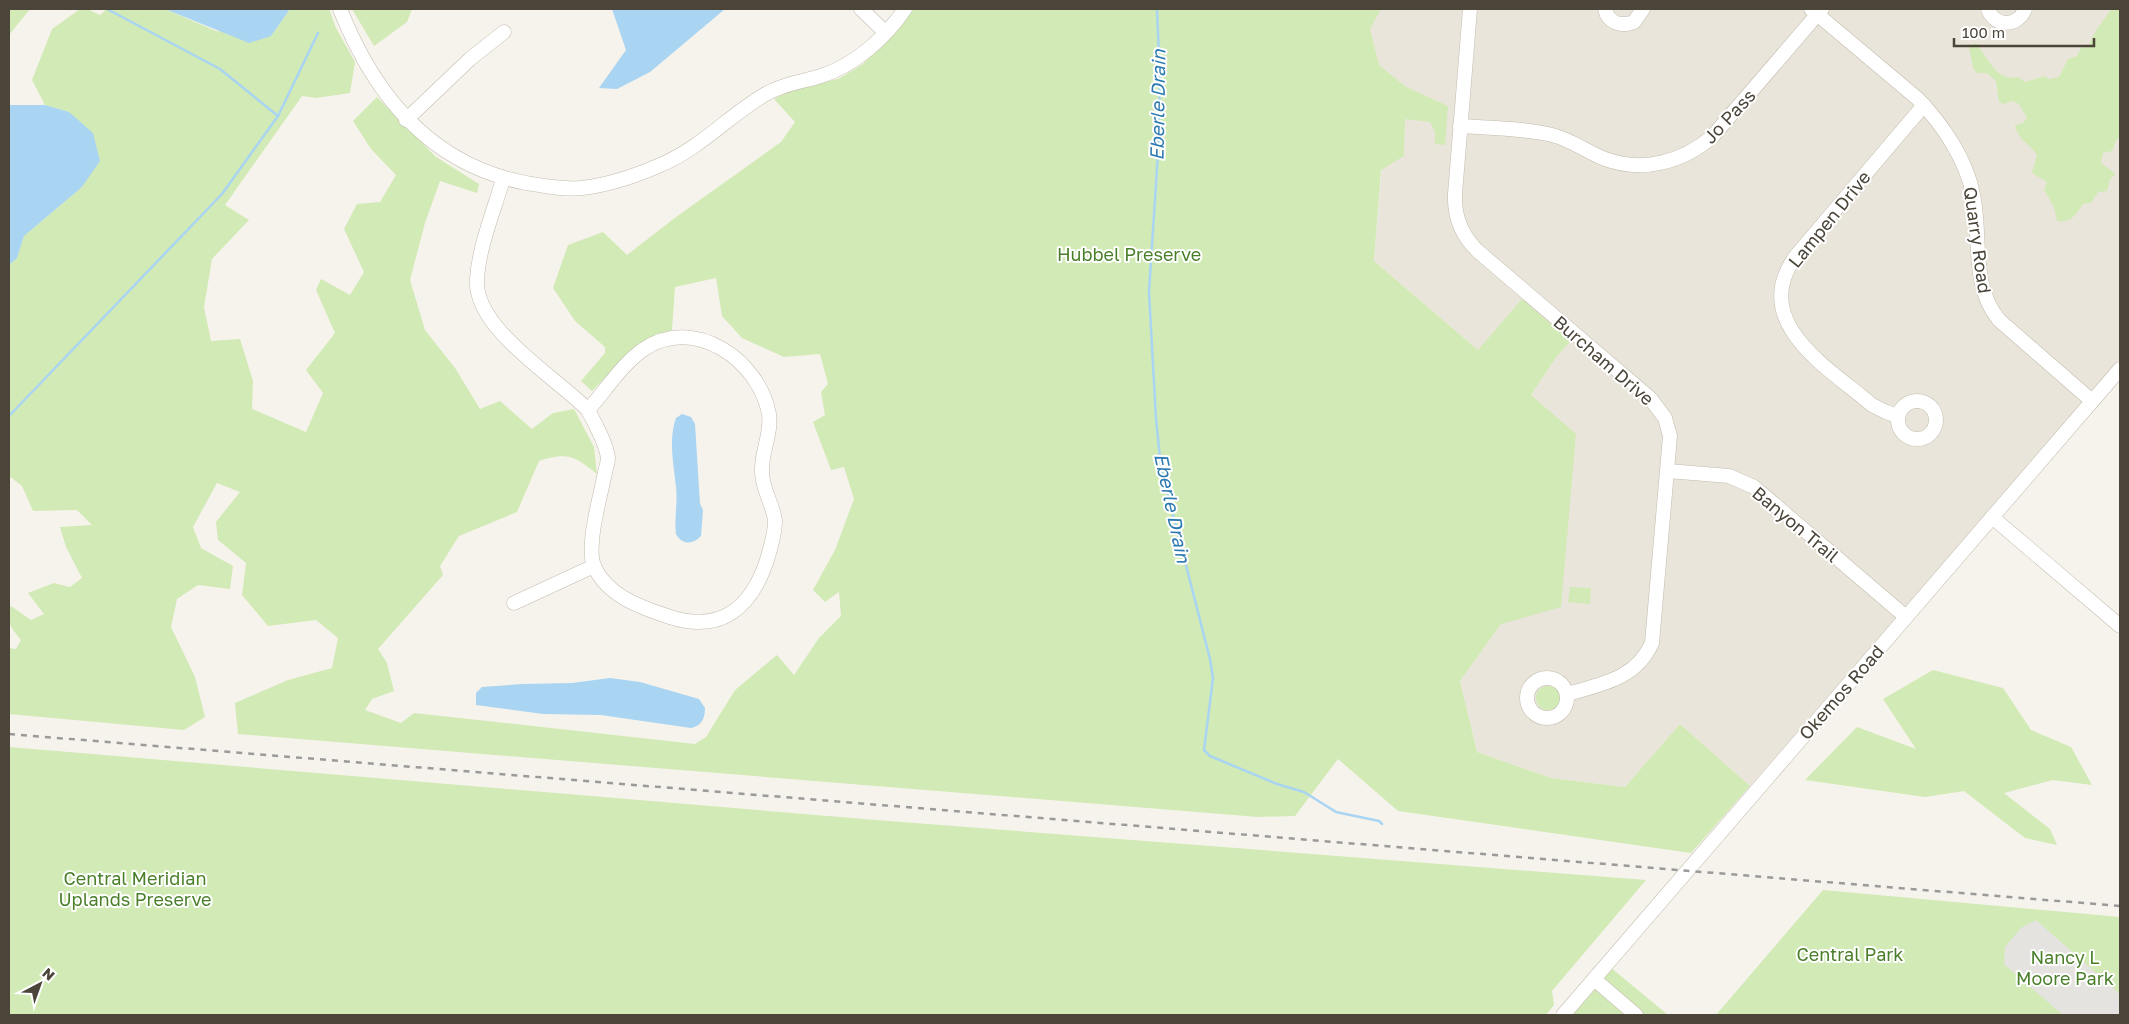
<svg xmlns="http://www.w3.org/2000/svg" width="2129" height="1024" viewBox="0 0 2129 1024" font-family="'Golos Text',sans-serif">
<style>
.residential{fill:#eae5da}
.green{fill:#d2eab5}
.parking{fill:#e5e3e0}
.water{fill:#a9d4f2}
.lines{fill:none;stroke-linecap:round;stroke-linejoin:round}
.stream{stroke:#a9d4f2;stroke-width:2.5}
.minor-casing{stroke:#c2bbae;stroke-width:15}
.minor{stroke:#fff;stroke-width:14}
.rail{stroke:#9a9a9a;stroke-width:2.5;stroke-dasharray:6 6;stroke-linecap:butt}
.labels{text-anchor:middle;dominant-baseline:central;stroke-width:4;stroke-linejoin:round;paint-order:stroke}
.street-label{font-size:18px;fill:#4b4439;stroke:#fff}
.park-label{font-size:18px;fill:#4a7f2a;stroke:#fff}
.water-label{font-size:19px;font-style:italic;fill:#2e7ab2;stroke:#fff}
</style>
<rect width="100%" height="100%" fill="#f6f3ec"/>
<!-- residential -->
<path class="residential" d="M1311 9H2120V359L1750 786 1680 724 1625 787 1551 778 1477 752 1460 681 1501 624 1531 395 1557 356 1571 341 1478 350 1374 261 1389 77Z"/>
<!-- green -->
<g class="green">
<path d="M9 9H30L9 35Z"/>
<path d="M80 9H87L100 15 107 9H165L216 31 271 36 290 9H329L336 28 355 62 350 93 316 98 302 96 225 205 249 220 212 259 204 307 211 341 240 339 253 381 252 409 306 432 323 393 306 370 335 333 316 290 321 279 350 295 364 272 344 229 357 204 380 202 396 175 371 149 353 121 377 97 436 157 479 184 477 193 440 181 425 223 410 280 425 330 455 368 480 409 500 401 532 429 553 413 574 409 594 447 597 474C574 456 568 452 539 461L517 512 459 536 440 566 443 575 378 649 387 663 394 691 372 699 365 710 401 723 414 713 695 744 706 737 735 690 777 655 794 675 819 638 841 616 839 592 825 602 813 590 835 550 854 499 844 467 831 470 813 422 825 415 821 392 828 384 820 354 784 357 742 338 722 316 716 278 675 287 672 330 639 343 592 391 581 381 605 353V347L575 321 553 288 568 245 603 232 627 255 676 217 781 142 795 122 774 99 794 88 838 79 863 64 890 36 911 9H1381L1370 29 1379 65 1406 87 1448 106 1445 145 1435 144V132L1430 122 1405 119 1404 156 1381 170 1374 261 1478 350 1522 299 1571 341 1557 356 1531 395 1576 434 1561 607 1501 624 1460 681 1477 752 1551 778 1625 787 1680 724 1750 786 1691 853 1398 811 1338 759 1295 816 1258 817 238 734 235 703 288 680 332 668 338 638 316 620 268 626 242 595 246 563 218 540 216 522 240 492 217 483 193 527 201 548 233 566 230 589 198 585 177 599 171 627 195 677 205 717 184 730 9 714V648L16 649 21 640C13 630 3 619 11 606L31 620 44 614 28 593 54 583 70 587 82 578 66 547 60 527 92 525 77 510 33 511 22 486 9 476V265L17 258 24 236 82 187 69 112 45 105 32 80 52 29Z"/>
<path d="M352 9H412L407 22 374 46Z"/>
<path d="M2111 9H2120V137L2117 139 2112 151 2103 153 2101 163 2116 174 2110 179 2107 191 2098 192 2091 203 2083 204C2076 215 2071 223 2057 221L2054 207 2044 190 2047 182 2032 173 2037 155C2030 144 2017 139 2015 125L2023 123 2027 118 2019 104 2012 101 2003 104 1999 102 1996 81 1987 73H1977L1973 68 1969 47 1976 43C1986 56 1998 83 2018 77L2026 82 2044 76 2049 79 2059 77 2068 59 2077 56 2081 48 2089 46C2093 32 2103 22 2111 9Z"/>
<path d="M1570 587 1591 588 1590 604 1568 602Z"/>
<path d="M1933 670 2003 688 2031 730 2071 747 2092 785 2053 780 2004 793 2050 829 2057 845 2025 838 1964 791 1925 797 1805 780 1857 727 1916 749 1883 699Z"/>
<circle cx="1548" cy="698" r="12"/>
<path d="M9 747 876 820 1646 880 1552 991 1554 1005 1546 1015H9Z"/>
<path d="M1823 890 2120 917V1015H1716Z"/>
<path d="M1610 967 1668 1015H1568Z"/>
</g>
<!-- parking -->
<path class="parking" d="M2036 920 2120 994V1015H2063L2004 964 2005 947 2021 928Z"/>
<!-- water -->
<g class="water">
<path d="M165 9H290L271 36 249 43Z"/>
<path d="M612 9H725L650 72 617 89 599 88 626 50Z"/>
<path d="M9 105H45L69 112 93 133 100 161 82 187 24 236 17 258 9 265Z"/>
<path d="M682 414 691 417 695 424 700 504 703 510 701 536C693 545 682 545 676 534 674 518 678 503 676 487 674 466 668 440 676 418Z"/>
<path d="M610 678 640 682 699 699 705 708C705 719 701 726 691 728L601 715 543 714 476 705V693L482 687 522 684 572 683Z"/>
</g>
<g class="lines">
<!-- stream -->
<g class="stream">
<path d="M107 9 220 69 278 116"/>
<path d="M1157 9 1160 83 1158 153 1149 292 1156 419 1161 468 1210 659 1213 678 1204 750 1210 756 1277 784 1304 792 1336 812 1379 821 1382 824"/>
<path d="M9 416 222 194 278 116 318 33"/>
</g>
<!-- minor casing -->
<g class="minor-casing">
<g id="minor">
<path d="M340 9C374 95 431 165 526 183 544 186 564 190 582 188 607 185 635 176 658 166 700 149 727 117 764 95 782 84 802 82 821 76 855 65 885 38 905 9"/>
<path d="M861 9 885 32"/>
<path d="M1470 9 1455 194C1454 218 1462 237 1480 253L1650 398 1665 418 1670 436 1652 643C1636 679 1602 684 1567 694"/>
<path d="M1605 9C1608 23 1621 27 1634 22L1643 9"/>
<path d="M1811 9 1918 99C1942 124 1967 160 1973 195 1982 237 1970 285 1999 320L2092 401"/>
<path d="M1988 9C1995 28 2018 27 2025 9"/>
<path d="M406 120 470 59 504 32"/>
<path d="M1460 126C1490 128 1523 128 1552 135 1572 140 1587 152 1605 159 1643 173 1682 162 1712 137L1822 9"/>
<path d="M503 179C494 211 479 246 477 279 473 328 557 378 588 410 606 390 622 364 644 349 694 315 759 360 769 414 772 433 761 452 762 472 762 490 774 506 775 521 775 535 770 550 766 563 750 609 720 633 670 617 642 608 607 596 594 566 586 546 600 498 604 477 605 471 608 463 608 458 606 442 595 424 588 410"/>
<circle cx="1917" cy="420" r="19"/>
<path d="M1898 416 1886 412 1872 405C1829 368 1749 323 1795 257L1924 105"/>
<path d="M1668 471 1729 476 1754 487 1906 617"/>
<path d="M1992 517 2120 626"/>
<path d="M514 603 594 566"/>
<circle cx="1547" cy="698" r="20"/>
<path d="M1594 979 1636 1015"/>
<path d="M1563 1015 2120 369"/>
</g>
</g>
<!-- minor -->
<use href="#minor" class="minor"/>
<!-- rail -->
<path class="rail" d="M9 734 2120 906"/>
</g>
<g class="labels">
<!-- street labels -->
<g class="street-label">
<text transform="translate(1729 116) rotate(-47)">Jo Pass</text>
<text transform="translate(1829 219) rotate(-51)">Lampen Drive</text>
<text transform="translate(1978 240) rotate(82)">Quarry Road</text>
<text transform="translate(1604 360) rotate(41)">Burcham Drive</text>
<text transform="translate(1796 524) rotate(40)">Banyon Trail</text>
<text transform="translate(1841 692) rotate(-49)">Okemos Road</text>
</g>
<!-- park labels -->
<g class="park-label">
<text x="1129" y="254">Hubbel Preserve</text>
<text x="135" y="878">Central Meridian<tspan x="135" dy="21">Uplands Preserve</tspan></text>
<text x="1850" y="954">Central Park</text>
<text x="2065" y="957">Nancy L<tspan x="2065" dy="21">Moore Park</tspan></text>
</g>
<!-- water labels -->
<g class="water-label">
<text transform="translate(1157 105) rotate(-89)">Eberle Drain</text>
<text transform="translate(1173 508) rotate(78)">Eberle Drain</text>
</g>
</g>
<!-- border -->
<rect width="2129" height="1024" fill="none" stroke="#4b4439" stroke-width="20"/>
<!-- north arrow -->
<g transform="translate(40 984) rotate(41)" stroke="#ffffff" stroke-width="4" paint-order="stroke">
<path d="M0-4L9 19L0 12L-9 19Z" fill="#4b4439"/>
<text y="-8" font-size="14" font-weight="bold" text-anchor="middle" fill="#4b4439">N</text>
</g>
<!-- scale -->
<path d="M1954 38v8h140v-8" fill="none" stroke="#4b4439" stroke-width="2.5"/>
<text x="1962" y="38" font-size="15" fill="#4b4439" stroke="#ffffff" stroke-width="4" paint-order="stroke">100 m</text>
</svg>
